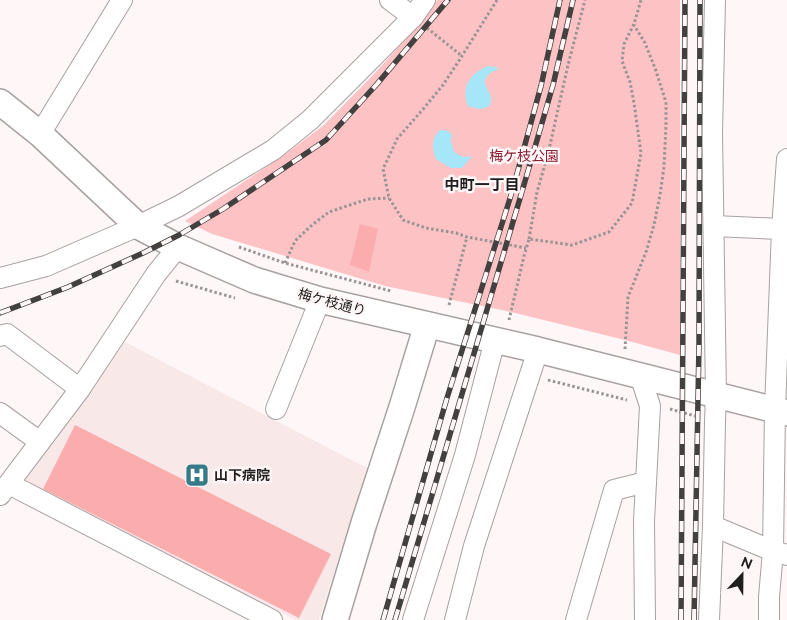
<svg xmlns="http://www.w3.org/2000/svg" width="787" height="620" viewBox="0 0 787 620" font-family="Raleway,'Noto Sans JP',sans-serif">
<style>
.built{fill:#f9e8e8}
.green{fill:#fcc2c4}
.water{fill:#a5e7f8}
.building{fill:#fbacaf}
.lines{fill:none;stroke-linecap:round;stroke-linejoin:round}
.minor-casing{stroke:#a8a1a1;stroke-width:22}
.tertiary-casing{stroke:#a8a1a1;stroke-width:28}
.path{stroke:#999494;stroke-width:3;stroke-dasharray:2.5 2.5;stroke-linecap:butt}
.minor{stroke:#fff;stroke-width:20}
.tertiary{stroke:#fff;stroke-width:25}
.rail-casing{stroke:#434040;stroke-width:5.5}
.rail{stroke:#fff7f7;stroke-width:4;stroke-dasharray:11;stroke-linecap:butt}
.labels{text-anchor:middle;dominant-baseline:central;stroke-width:5;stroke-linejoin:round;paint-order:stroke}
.park-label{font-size:14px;fill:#8d1d31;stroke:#fff7f7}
.street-label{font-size:14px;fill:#211e1e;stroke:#fff7f7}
.poi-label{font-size:14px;font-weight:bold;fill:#211e1e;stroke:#fff7f7;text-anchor:start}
.neighbourhood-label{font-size:15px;font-weight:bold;fill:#211e1e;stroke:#fff7f7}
</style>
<rect width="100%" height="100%" fill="#fff7f7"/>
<!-- built -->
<path class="built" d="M125 342 367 468 319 620H296L121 533 24 482 69 422Z"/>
<!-- green -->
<path class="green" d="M437 0H680V355L625 340 511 312 385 286 212 234 185 221 287 153 324 125 376 72 412 32 432 7Z"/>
<!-- water -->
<g class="water">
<path d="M488 66 499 68C496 70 491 72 488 75 480 83 490 90 491 98 491 102 491 103 489 106 482 110 476 109 468 106 461 86 470 74 488 66Z"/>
<path d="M440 130 448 131 452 135 451 141 454 152 463 157 472 156 462 168H451L436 159C432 148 431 139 440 130Z"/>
</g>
<!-- building -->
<g class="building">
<path d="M360 224 378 229 369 272 350 265Z"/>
<path d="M75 425 331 554 299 618 43 489Z"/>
</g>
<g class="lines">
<!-- minor casing -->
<g class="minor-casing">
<g id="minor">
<path d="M390 0 413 17"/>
<path d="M40 134 122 0"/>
<path d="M714 226 782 229 787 230"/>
<path d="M0 278 46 266 138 226 179 206 273 150 310 120 413 17 425 0"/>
<path d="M0 336 7 334 80 389"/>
<path d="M640 375 650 406 644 521 645 620"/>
<path d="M276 409 320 300"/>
<path d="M0 413 40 442"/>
<path d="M9 484 272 620"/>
<path d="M0 495 80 389 156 274 178 247"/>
<path d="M713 526 773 551 787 555"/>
<path d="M413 620 465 455 495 340"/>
<path d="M455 620 474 546 538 350"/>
<path d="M576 620 614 490 646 482"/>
<path d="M709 620 713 526 715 422 716 395 712 133 715 0"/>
<path d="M769 620V597L773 551 775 409 782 229 787 159"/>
</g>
</g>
<!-- tertiary casing -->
<g class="tertiary-casing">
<g id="tertiary">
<path d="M0 102 40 134 138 226 178 247 254 280 320 300 538 350 787 413"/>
<path d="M335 620 364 523 402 407 427 325"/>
</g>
</g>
<!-- path -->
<g class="path">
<path d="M497 0 462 56 443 85 424 108 397 139 383 169 389 198 403 220 426 228 456 233 467 237 526 248"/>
<path d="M427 28 462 56"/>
<path d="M529 239 537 192 548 154 568 65 585 0"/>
<path d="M239 247 285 263 391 291"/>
<path d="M285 263 295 241 312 225 329 212 368 199 389 198"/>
<path d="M176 281 235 298"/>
<path d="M449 305 467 237"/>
<path d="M509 320 524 256 529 239 572 245 609 232 632 203 641 153 634 103 630 82 622 61 624 44 634 24 641 0"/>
<path d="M625 349 628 297 646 252 654 225 660 195 664 167 666 125V102L655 68 645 43 634 25"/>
<path d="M548 380 627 400"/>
<path d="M670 409 695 416"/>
</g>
<!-- minor -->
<use href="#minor" class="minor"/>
<!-- tertiary -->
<use href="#tertiary" class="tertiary"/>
<!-- rail casing -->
<g class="rail-casing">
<g id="rail">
<path d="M0 313 68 287 143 253 179 235 223 209 326 140 377 84 448 0"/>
<path d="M383 620 447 398 512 192 541 86 560 0"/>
<path d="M395 620 526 178 553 85 573 0"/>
<path d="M681 620 685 0"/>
<path d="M694 620 699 344 700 0"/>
</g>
</g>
<!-- rail -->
<use href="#rail" class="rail"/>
</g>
<!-- icons -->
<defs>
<g id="hospital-square" transform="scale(1.25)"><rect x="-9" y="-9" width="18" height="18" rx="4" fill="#367989" stroke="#fff7f7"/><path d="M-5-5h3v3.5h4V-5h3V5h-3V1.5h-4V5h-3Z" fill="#fff"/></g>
</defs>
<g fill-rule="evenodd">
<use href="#hospital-square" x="197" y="475"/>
</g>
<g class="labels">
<!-- park labels -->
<g class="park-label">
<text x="524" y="156">梅ケ枝公園</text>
</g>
<!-- street labels -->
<g class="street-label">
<text transform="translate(332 302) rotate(15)">梅ケ枝通り</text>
</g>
<!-- poi labels -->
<g class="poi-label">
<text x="214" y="475">山下病院</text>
</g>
<!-- neighbourhood labels -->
<g class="neighbourhood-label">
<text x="482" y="185">中町一丁目</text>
</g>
</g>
<!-- north arrow -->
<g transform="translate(742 575) rotate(22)" stroke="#fff7f7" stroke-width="4" paint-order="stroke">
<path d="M0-4L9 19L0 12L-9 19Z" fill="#211e1e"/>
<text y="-8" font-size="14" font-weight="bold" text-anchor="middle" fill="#211e1e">N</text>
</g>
</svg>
